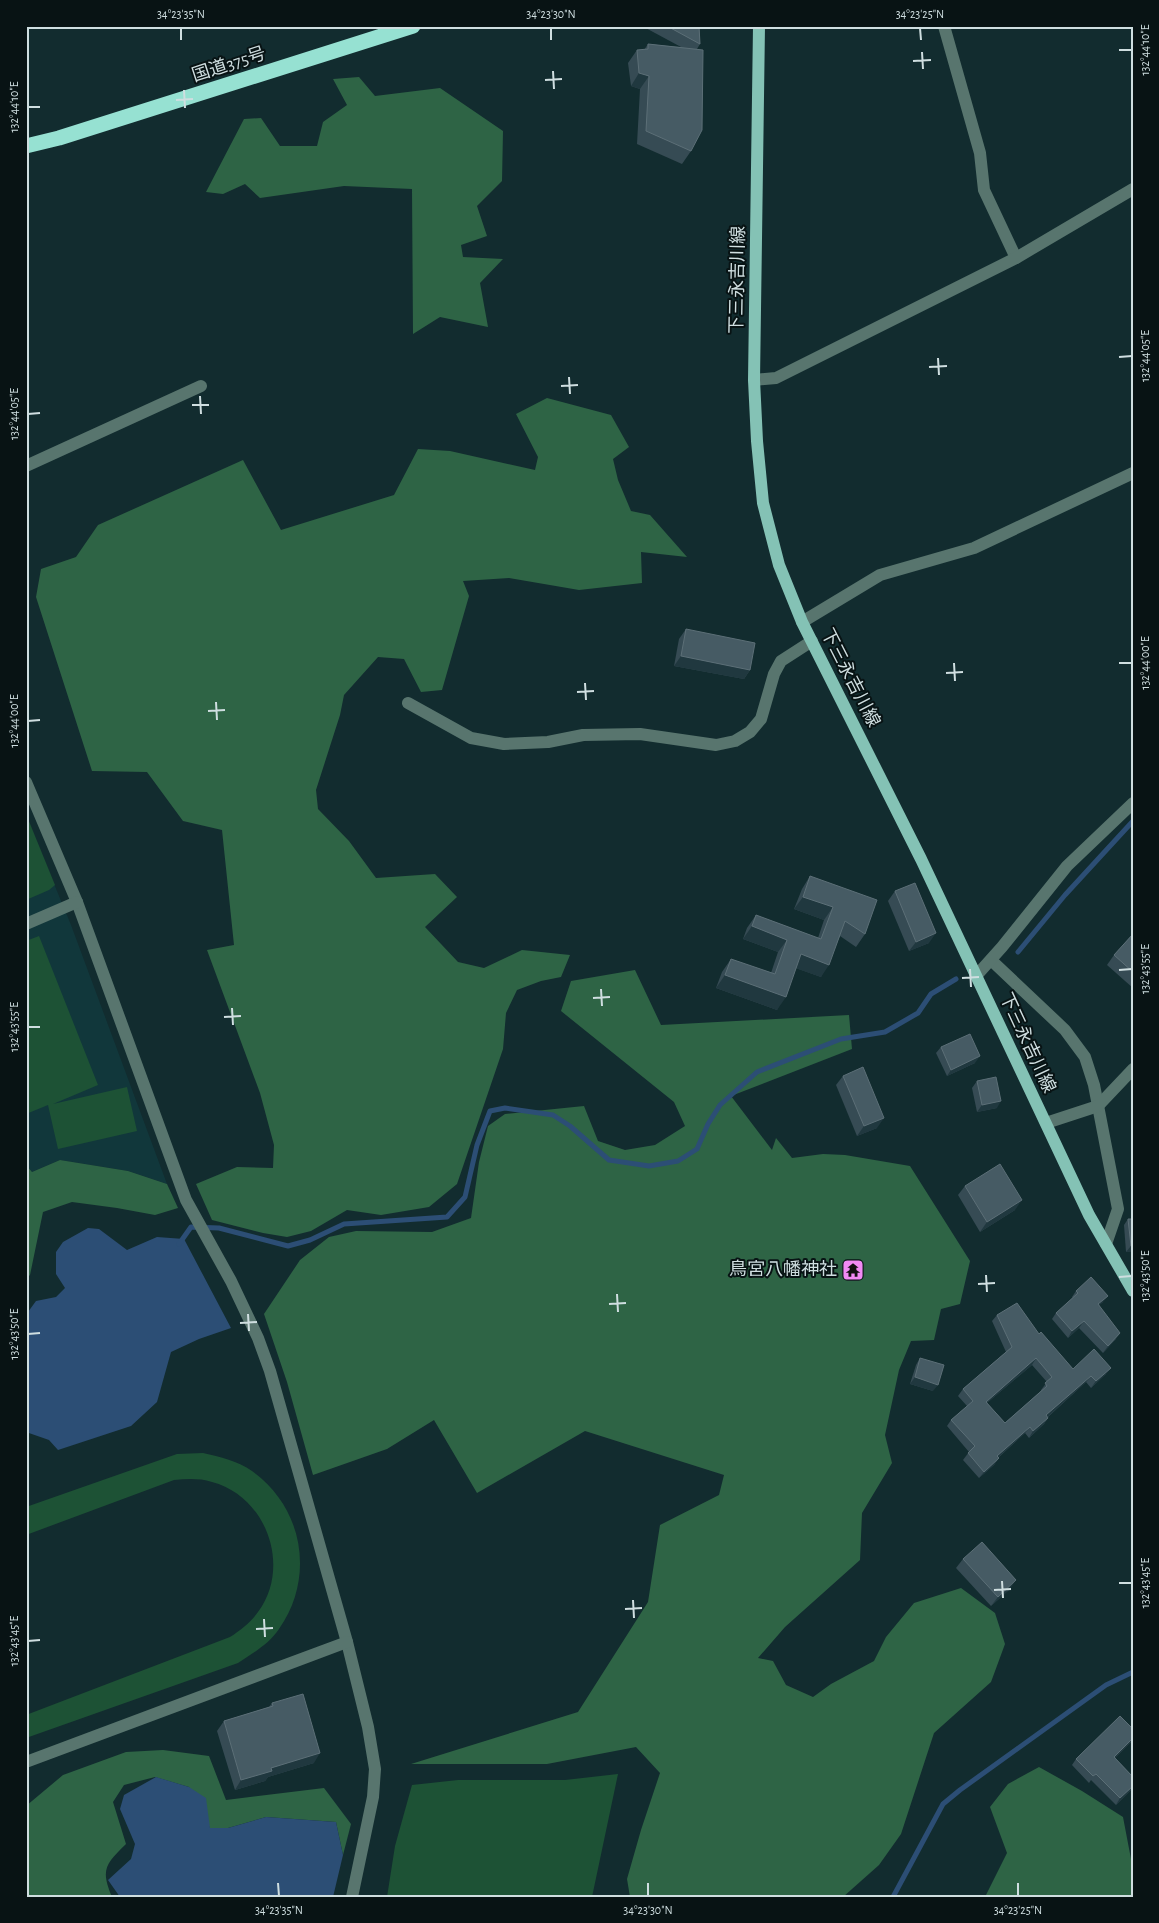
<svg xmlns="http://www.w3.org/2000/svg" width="1159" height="1923" viewBox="0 0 1159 1923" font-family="'Alegreya Sans','Noto Sans JP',sans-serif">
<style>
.built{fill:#11373b}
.green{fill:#1d5235}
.forest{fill:#2e6445}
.water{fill:#2c4e75}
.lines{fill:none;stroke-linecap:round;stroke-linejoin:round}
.stream{stroke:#2c4e75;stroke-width:5}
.minor{stroke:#58756e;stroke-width:12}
.major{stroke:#84c2b5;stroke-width:12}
.highway{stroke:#96e1d2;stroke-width:15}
.wall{fill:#364b54;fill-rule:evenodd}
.shaded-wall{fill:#20383f}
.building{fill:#465b64;stroke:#5c6f77;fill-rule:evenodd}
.ticks{fill:none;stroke:#cfdee0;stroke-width:2}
.labels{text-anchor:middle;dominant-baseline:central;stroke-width:4;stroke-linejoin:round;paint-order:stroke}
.street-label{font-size:18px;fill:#cfdee0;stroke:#081314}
.poi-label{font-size:18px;fill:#cfdee0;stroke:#081314;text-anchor:end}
.neatline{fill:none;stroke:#cfdee0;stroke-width:2}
.ticks-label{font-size:12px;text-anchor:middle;fill:#cfdee0}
</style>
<rect width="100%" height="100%" fill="#122c2f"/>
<!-- built -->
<path class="built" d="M26 816 71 925 167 1184 128 1171 60 1160 32 1172 26 1165Z"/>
<!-- green -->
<g class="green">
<path d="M26 814 55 885 49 890 26 900Z"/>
<path d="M39 936 98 1085 53 1104 127 1087 137 1131 58 1149 48 1105 26 1114V941Z"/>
<path d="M203 1453C220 1457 238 1461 252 1471 304 1508 315 1578 279 1629 269 1644 253 1653 238 1663L26 1738V1715L230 1637C241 1630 251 1622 258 1612 292 1566 266 1496 212 1482 199 1478 187 1479 174 1480L26 1535V1507L177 1454Z"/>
<path d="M618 1774 592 1897H387L395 1846 412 1785 458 1780H565Z"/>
</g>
<!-- forest -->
<g class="forest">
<path d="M359 77 375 96 440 88 503 131 502 181 477 206 487 236 461 245 463 257 503 259 480 283 488 327 440 317 413 334 412 189 344 186 260 198 245 184 223 194 206 192 244 119 261 118 280 146H317L323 122 347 105 333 79Z"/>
<path d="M547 398 611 415 629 447 613 459 618 480 631 511 650 515 687 557 641 552 642 583 579 590 509 578 463 581 469 596 442 690 421 692 404 659 378 657 344 695 340 715 316 790 318 809 349 841 376 878 435 874 457 897 425 927 458 962 484 968 522 950 570 955 561 977 541 981 517 990 506 1013 503 1049 457 1184 429 1207 381 1215 347 1210 311 1231 287 1237 263 1233 212 1220 196 1184 237 1167 273 1168 274 1145 260 1093 207 950 234 945 222 830 183 821 147 772 92 771 36 597 41 569 76 557 98 525 243 460 281 530 394 495 418 449 450 451 535 470 538 457 516 414Z"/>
<path d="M635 970 661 1025 849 1015 852 1049 731 1096 772 1150 776 1138 792 1158 823 1154 845 1155 910 1166 970 1261 960 1304 941 1309 934 1340 911 1341 899 1370 885 1435 892 1463 862 1513 860 1560 785 1627 758 1658 773 1661 786 1685 813 1697 831 1684 874 1661 886 1637 914 1603 961 1588 995 1613 1005 1644 991 1682 934 1733 901 1834 879 1865 843 1897H630L627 1879 641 1830 660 1773 636 1747 547 1764H411L578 1712 648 1602 660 1525 719 1495 724 1475 585 1431 477 1493 434 1420 387 1449 313 1475 287 1382 264 1314 300 1260 329 1237 356 1231 432 1232 471 1218 479 1162 488 1126 505 1114 584 1106 598 1141 625 1150 655 1145 685 1126 674 1102 561 1011 571 981Z"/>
<path d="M60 1160 128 1171 167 1184 178 1208 155 1215 117 1208 72 1202 43 1212 30 1275 26 1279V1165L32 1172Z"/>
<path d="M163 1750 209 1756 226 1800 324 1788 351 1824 343 1855 336 1822 266 1817 228 1828H210L189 1787 155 1777 124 1785 113 1802 126 1844C106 1864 100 1869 112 1897H26V1806L63 1775 126 1752Z"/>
<path d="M1039 1767 1082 1791 1123 1817 1131 1859H1133V1897H985L1007 1853 990 1807 1008 1784Z"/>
</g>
<!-- water -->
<g class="water">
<path d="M88 1228 99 1229 127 1250 157 1237 184 1239 231 1328 199 1339 171 1352 157 1402 131 1426 58 1450 49 1440 26 1432V1312H28L36 1301 56 1297 65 1288 56 1274V1252L63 1242Z"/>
<path d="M156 1777 189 1787 206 1798 210 1828H228L266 1817 336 1822 343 1855 333 1897H120L108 1880 131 1859 135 1844 120 1809 124 1795Z"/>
</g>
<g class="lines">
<!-- stream -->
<g class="stream">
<path d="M1018 952 1065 895 1133 821"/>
<path d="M179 1244 191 1227 219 1228 288 1246 310 1240 344 1224 447 1217 465 1197 477 1145 490 1111 505 1108 553 1115 570 1126 609 1160 649 1166 678 1161 697 1149 708 1124 720 1105 757 1072 841 1039 885 1032 918 1013 931 994 956 979"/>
<path d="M893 1897 943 1804 960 1790 1106 1685 1133 1672"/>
</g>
<!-- minor -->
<g class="minor">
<path d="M944 26 980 153 984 190 1016 258"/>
<path d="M754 380 776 378 1016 258 1133 189"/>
<path d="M26 466 201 386"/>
<path d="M802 622 880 575 974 548 1133 473"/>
<path d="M408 703 471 738 504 744 548 742 583 735 640 734 716 745 735 741 750 732 761 719 774 674 781 661 812 641"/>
<path d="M26 782 77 902 186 1200 231 1281 258 1338 270 1371 347 1642 368 1727 375 1769 373 1797 352 1897"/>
<path d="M26 924 77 902"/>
<path d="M991 960 1065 1030 1085 1057 1094 1085 1118 1209 1106 1244"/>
<path d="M976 976 1002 947 1067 866 1133 803"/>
<path d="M1046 1123 1098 1106 1133 1069"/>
<path d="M26 1762 347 1642"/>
</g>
<!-- major -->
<path class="major" d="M759 26 754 380 757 441 763 503 779 565 802 622 921 859 1089 1215 1133 1291"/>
<!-- highway -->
<path class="highway" d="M26 146 59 138 413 26"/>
</g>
<!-- wall -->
<g class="wall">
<path d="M642 26H699L700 44 697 49 691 151 682 164 637 144 640 89 631 86 628 63 637 50H644L648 44 681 47Z"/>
<path d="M686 629 750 670 744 679 674 666 679 639Z"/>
<path d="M810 876 865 934 856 947 840 936 821 977 796 968 777 1010 716 988 722 972 731 959 771 973 778 952 743 939 747 928 756 915 818 938 824 920 794 909 802 889Z"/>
<path d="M895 891 929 943 909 951 888 901Z"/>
<path d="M1133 934V988L1107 965 1114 955Z"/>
<path d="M941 1047 975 1063 947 1076 936 1053Z"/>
<path d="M843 1076 877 1128 857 1136 836 1085Z"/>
<path d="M977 1081 997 1108 977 1112 972 1088Z"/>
<path d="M965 1186 1015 1210 980 1232 958 1195Z"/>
<path d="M1128 1219 1133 1251 1126 1252 1124 1225Z"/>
<path d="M1076 1291 1103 1302 1099 1305 1116 1339 1103 1353 1079 1328 1068 1338 1052 1319 1056 1313 1073 1298 1072 1297Z"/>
<path d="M997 1315 1039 1334 1073 1369 1106 1374 1091 1388 1086 1382 1048 1417V1418L1044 1424 1029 1438 1025 1433 998 1458H999L994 1465 979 1478 963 1460 969 1452 947 1426 951 1420 967 1406 958 1396 963 1389 1006 1352 992 1321ZM1032 1365 1047 1382 1041 1390V1391L1005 1423 987 1403Z"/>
<path d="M920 1358 933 1391 910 1384 916 1365Z"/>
<path d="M963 1559 1010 1589 991 1606 956 1568Z"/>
<path d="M272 1703 314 1763 268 1777 265 1781 235 1790 217 1731 224 1721 269 1707Z"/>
<path d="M1133 1729V1740L1115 1758 1133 1777V1788L1116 1805 1091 1780 1089 1783 1072 1765 1076 1759Z"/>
</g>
<!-- shaded-wall -->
<g class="shaded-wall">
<path d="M639 73 649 76 640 89 631 86Z"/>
<path d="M681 656 750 670 744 679 674 666Z"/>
<path d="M803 897 833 907 824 920 794 909Z"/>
<path d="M752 926 787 940 778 952 743 939Z"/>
<path d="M936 933 929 943 909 951 916 942Z"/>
<path d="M801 954 829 965 821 977 792 967Z"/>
<path d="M725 975 786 997 777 1010 716 988Z"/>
<path d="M980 1056 975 1063 947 1076 951 1070Z"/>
<path d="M1001 1101 997 1108 977 1112 982 1105Z"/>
<path d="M884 1118 877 1128 857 1136 864 1126Z"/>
<path d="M1022 1200 1015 1210 980 1232 987 1222Z"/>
<path d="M1131 1246H1133V1251L1126 1252Z"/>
<path d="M1108 1296 1103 1302 1094 1310 1098 1304Z"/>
<path d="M1084 1321 1079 1328 1068 1338 1072 1331Z"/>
<path d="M1120 1333 1116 1339 1103 1353 1108 1346Z"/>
<path d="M1036 1358 1032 1365 981 1408 986 1402Z"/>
<path d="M1111 1368 1106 1374 1091 1388 1096 1381Z"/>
<path d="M1091 1376 1086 1382 1042 1422 1046 1415Z"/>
<path d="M915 1377 938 1385 933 1391 910 1384Z"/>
<path d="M1048 1418 1044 1424 1029 1438 1033 1431Z"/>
<path d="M1030 1427 1025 1433 992 1463 997 1456Z"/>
<path d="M999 1458 994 1465 979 1478 984 1472Z"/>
<path d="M1016 1580 1010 1589 991 1606 998 1597Z"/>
<path d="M1133 1738V1740L1109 1764 1114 1757Z"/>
<path d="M320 1753 314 1763 268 1777 265 1781 235 1790 241 1780 271 1768Z"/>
<path d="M1133 1786V1788L1116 1805 1120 1798Z"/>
</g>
<!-- building -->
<g class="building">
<path d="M667 26H699L700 44Z"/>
<path d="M648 44 703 50 702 130 691 151 646 131 649 76 639 73 637 50 648 49Z"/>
<path d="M686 629 755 643 750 670 681 656Z"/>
<path d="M810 876 877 900 865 934 845 921 829 965 801 954 786 997 725 975 731 959 775 974 787 940 752 926 756 915 821 939 833 907 803 897Z"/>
<path d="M915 883 936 933 916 942 895 891Z"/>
<path d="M1133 934V972L1114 955Z"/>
<path d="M970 1034 980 1056 951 1070 941 1047Z"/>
<path d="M863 1067 884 1118 864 1126 843 1076Z"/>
<path d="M996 1077 1001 1101 982 1105 977 1081Z"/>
<path d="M1000 1164 1022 1200 987 1222 965 1186Z"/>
<path d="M1128 1219H1133V1246H1131Z"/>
<path d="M1091 1277 1108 1296 1098 1304 1120 1333 1108 1346 1084 1321 1072 1331 1056 1313 1078 1293 1076 1291Z"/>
<path d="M1017 1303 1039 1334 1041 1332 1073 1369 1094 1349 1111 1368 1096 1381 1091 1376 1046 1415 1048 1418 1033 1431 1030 1427 997 1456 999 1458 984 1472 968 1453 975 1446 951 1420 973 1401 963 1389 1012 1347 997 1315ZM1036 1358 1052 1377 1045 1383 1047 1386 1005 1423 986 1402Z"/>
<path d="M920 1358 944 1365 938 1385 915 1377Z"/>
<path d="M982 1542 1016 1580 998 1597 963 1559Z"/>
<path d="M303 1694 320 1753 271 1768 272 1771 241 1780 224 1721 273 1706 272 1703Z"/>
<path d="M1120 1716 1133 1729V1738L1114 1757 1133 1777V1786L1120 1798 1096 1774 1093 1776 1076 1759Z"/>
</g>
<!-- ticks -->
<path class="ticks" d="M181 28V40M551 28V40M920 28 921 40M1119 50H1132M922 52 923 69M913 61 931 60M553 71 554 89M545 80 562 79M184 90 185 108M176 100 193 99M28 107H40M1119 357 1132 356M938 358 939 375M929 367 947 366M569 377 570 394M561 386 578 385M200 396 201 414M192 405H209M28 414 40 413M954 663 955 681M1119 663H1132M946 673 963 672M585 683 586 700M577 692 594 691M216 702 217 720M208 711 225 710M28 721 40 720M970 969 971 987M1119 970 1132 969M962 978 979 977M601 989 602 1006M593 998 610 997M232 1008 233 1025M224 1017 241 1016M28 1027H40M986 1275 987 1292M1119 1277 1132 1276M978 1284 995 1283M617 1294 618 1312M609 1304 626 1303M248 1314 249 1331M240 1323 257 1322M28 1334 40 1333M1002 1581 1003 1598M1119 1583H1132M994 1590 1011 1589M633 1600 634 1618M625 1609 642 1608M264 1619 265 1637M256 1629 273 1628M28 1641 40 1640M278 1883 279 1896M648 1883V1896M1018 1883V1896"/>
<!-- icons -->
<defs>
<g id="temple-square" transform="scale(1.125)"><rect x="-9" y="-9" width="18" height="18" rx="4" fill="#f18af4" stroke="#081314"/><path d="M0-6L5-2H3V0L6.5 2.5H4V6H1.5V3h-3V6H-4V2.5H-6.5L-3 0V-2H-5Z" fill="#111"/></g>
</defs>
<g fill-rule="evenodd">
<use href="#temple-square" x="853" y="1270"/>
</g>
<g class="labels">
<!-- street labels -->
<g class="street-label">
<text transform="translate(229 65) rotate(-18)">国道375号</text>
<text transform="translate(738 280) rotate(-89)">下三永吉川線</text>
<text transform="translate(850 678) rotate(63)">下三永吉川線</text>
<text transform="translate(1027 1043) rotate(65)">下三永吉川線</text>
</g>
<!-- poi labels -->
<g class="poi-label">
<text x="837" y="1270">鳥宮八幡神社</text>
</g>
</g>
<!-- border -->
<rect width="1159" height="1923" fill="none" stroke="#081314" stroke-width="55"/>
<rect x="28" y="28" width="1104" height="1868" class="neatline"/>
<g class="ticks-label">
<text x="181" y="18">34°23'35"N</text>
<text x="551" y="18">34°23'30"N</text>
<text x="920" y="18">34°23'25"N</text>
<text transform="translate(1145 50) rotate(-90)" y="4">132°44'10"E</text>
<text transform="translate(14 107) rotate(-90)" y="4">132°44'10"E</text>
<text transform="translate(1145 356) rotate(-90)" y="4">132°44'05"E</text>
<text transform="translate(14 414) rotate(-90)" y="4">132°44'05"E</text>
<text transform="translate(1145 663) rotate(-90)" y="4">132°44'00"E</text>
<text transform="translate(14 721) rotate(-90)" y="4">132°44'00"E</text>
<text transform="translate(1145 969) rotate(-90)" y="4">132°43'55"E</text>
<text transform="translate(14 1027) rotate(-90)" y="4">132°43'55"E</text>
<text transform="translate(1145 1276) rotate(-90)" y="4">132°43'50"E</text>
<text transform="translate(14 1334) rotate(-90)" y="4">132°43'50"E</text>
<text transform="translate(1145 1583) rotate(-90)" y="4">132°43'45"E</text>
<text transform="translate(14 1641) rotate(-90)" y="4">132°43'45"E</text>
<text x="279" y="1914">34°23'35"N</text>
<text x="648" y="1914">34°23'30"N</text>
<text x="1018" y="1914">34°23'25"N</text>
</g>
</svg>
